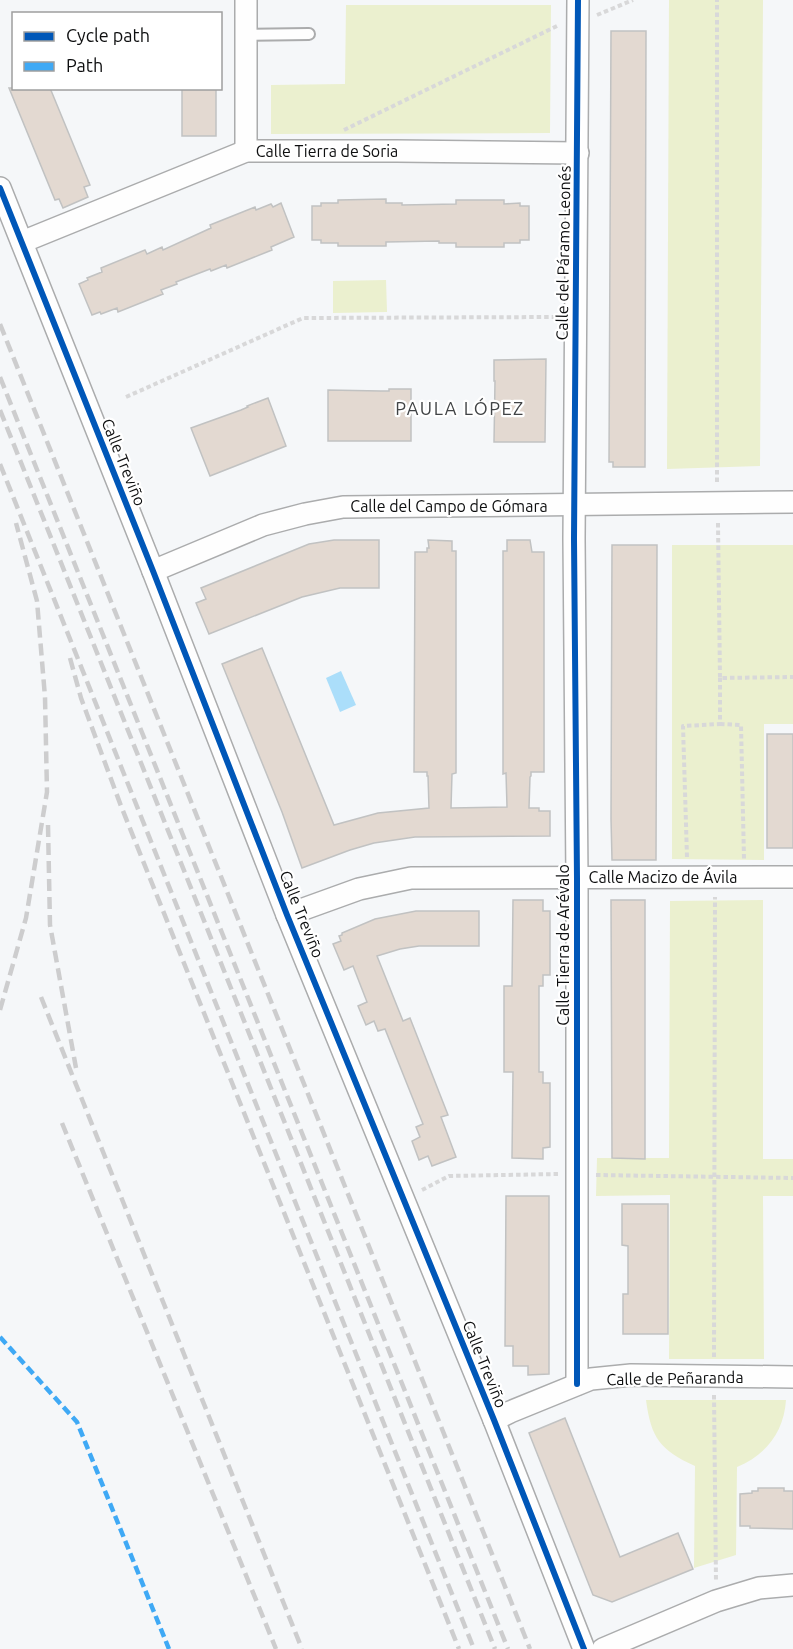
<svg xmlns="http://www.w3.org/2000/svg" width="793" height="1649" viewBox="0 0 793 1649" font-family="Ubuntu,sans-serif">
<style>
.green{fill:#ebf0cf}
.water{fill:#abdefa}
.building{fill:#e3d9d1;stroke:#c1c2c2;stroke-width:1.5}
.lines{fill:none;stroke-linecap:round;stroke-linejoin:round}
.service-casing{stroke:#abacad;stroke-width:14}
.minor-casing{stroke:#abacad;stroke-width:24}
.path{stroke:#d8d8d9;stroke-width:4;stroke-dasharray:4.5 3;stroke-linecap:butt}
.service{stroke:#fefefe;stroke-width:10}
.minor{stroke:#fefefe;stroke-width:21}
.rail{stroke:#cdcdce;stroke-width:4.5;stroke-dasharray:12 6;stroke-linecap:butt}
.quiet{stroke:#3fa9f5;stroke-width:4.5;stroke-dasharray:9 4.5;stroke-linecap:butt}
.cycleway-casing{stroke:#fff;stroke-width:10}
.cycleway{stroke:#0057b8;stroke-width:6}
.labels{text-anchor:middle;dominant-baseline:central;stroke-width:4.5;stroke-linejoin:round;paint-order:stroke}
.street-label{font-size:16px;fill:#0d0e0f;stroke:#fff}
.neighbourhood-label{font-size:18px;letter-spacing:1.5px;fill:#404345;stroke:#fff}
</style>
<rect width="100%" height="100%" fill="#f5f7f9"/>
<!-- green -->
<g class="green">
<path d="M669 0H763L760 466 667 469Z"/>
<path d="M346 5H551L550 133 271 134V85L345 84Z"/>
<path d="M386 280 387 312 333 313V281Z"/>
<path d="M672 545H793V724H764V860L672 859Z"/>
<path d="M763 900V1159H793V1196H763L764 1359H669L670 1195 596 1196 597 1158H669L670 901Z"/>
<path d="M646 1400H786C784 1432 766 1455 737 1467L736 1555 694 1568 695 1466C660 1450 651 1438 646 1400Z"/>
</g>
<!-- water -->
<path class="water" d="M341 671 356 705 340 712 326 678Z"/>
<!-- building -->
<g class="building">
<path d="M611 31H646L645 467H613V462H609Z"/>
<path d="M9 88H50L90 185 84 187 88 197 63 208 59 199 55 200Z"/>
<rect x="182" y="88" width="34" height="48"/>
<path d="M386 199V203H402V205L456 204V200H504V204L520 203V206H529V240H520V243H504V247H456V243H439V241L386 242V246H338V243H321V240H312V206H321V203H338V200Z"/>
<path d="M281 203 294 237 271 247 272 250 227 268 226 265 211 271 210 269 176 282 177 284 161 290 163 294 118 312 117 308 101 314 100 312 92 315 79 284 88 280 87 278 102 272 101 268 145 250 147 254 162 247 163 250 211 228 210 225 255 207 256 210 271 204 273 207Z"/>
<path d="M546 359 545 442H494L495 381H494V360Z"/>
<path d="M389 389H411V441H328V390L381 391H389Z"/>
<path d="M268 398 286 446 210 476 191 428 241 410 248 407 247 406Z"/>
<path d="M334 540H379V588H340L302 597 209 634 196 603 206 599 201 588 309 544Z"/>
<path d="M428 540 452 541V551H456V773L452 774 451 808 507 807 506 773 503 774V551H507V540H530L532 552H544V772H531V776L530 777 529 808H539V811H550V836L415 837 374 843 350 850 302 868 282 812 222 664 262 648 334 825 378 813 429 808 428 776H427V772H414L415 552H427V548H429Z"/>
<path d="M612 545H657L656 860H612L611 819Z"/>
<rect x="767" y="734" width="26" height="114"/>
<path d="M513 900H543V911H550V975H543V986H539V1072H543V1083H550V1147L543 1148V1159L512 1158 513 1072H504V986H512Z"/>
<path d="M611 900H645V1159L612 1158Z"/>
<path d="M416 911H479V946H419L400 949 377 956 403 1021 410 1018 448 1115 441 1117 456 1157 432 1166 428 1156 419 1160 412 1141 420 1137 416 1127 423 1124 385 1029 378 1031 374 1021 366 1025 358 1006 367 1002 353 966 344 970 333 944 341 941 339 936 342 935V933L375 919Z"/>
<path d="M506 1196H549V1374L528 1375V1366H513V1346H505Z"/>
<path d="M622 1204H668V1334H623V1294H628V1246L622 1245Z"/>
<path d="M565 1418 620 1557 678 1533 693 1569 612 1602 593 1595 529 1433Z"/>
<path d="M758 1488H784V1491H793V1529L750 1528V1526H740V1494L752 1493V1491H758Z"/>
</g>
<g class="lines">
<!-- service casing -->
<g class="service-casing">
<path id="service" d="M246 35 309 34"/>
</g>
<!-- minor casing -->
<g class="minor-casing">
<g id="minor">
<path d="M246 151V0"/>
<path d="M0 188 153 571 287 915 494 1420 584 1649"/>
<path d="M22 242 246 151H397L578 153"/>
<path d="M153 571 263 525 305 514 343 507 793 502"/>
<path d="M287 915 359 889 411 878 793 877"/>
<path d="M577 1384V878L574 539 578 0"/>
<path d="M494 1420 510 1412 591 1379 631 1375 793 1377"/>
<path d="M603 1649 716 1601 759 1588 793 1585"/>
</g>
</g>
<!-- path -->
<g class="path">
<path d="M597 15 633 0"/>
<path d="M344 130 559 25"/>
<path d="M126 397 303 318 555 317"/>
<path d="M717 482V0"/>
<path d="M718 523 720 678 793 677"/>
<path d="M720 724 741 725 744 859"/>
<path d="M687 857 683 726 720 724V678"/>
<path d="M596 1175 793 1178"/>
<path d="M422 1190 449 1176 558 1174"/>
<path d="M714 1357 715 897"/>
<path d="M714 1395 716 1582"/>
</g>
<!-- service -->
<use href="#service" class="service"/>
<!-- minor -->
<use href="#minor" class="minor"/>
<!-- rail -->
<g class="rail">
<path d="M0 324 530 1649"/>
<path d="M0 377 508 1649"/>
<path d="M0 410 495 1649"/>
<path d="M0 464 474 1649"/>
<path d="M70 658 81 698 121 806 459 1649"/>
<path d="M48 825 50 925 76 1068"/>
<path d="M41 997 302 1649"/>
<path d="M0 1010 26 918 47 792 45 697 37 601 16 523"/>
<path d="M62 1123 276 1649"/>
</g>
<!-- quiet -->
<path class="quiet" d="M0 1337 77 1422 169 1649"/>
<!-- cycleway casing -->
<g class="cycleway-casing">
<g id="cycleway">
<path d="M0 188 153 571 287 915 494 1420 584 1649"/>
<path d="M577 1384V878L574 539 578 0"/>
</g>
</g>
<!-- cycleway -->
<use href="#cycleway" class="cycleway"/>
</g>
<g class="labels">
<!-- street labels -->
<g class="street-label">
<text x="327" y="151">Calle Tierra de Soria</text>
<text transform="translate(563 253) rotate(-89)">Calle del Páramo Leonés</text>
<text transform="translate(124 462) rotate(68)">Calle Treviño</text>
<text x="449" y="506">Calle del Campo de Gómara</text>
<text x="663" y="877">Calle Macizo de Ávila</text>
<text transform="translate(302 914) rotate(68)">Calle Treviño</text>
<text transform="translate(563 945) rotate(-90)">Calle Tierra de Arévalo</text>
<text transform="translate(485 1364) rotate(68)">Calle Treviño</text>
<text transform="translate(675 1378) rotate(-1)">Calle de Peñaranda</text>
</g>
<!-- neighbourhood labels -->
<g class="neighbourhood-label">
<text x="460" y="408">PAULA LÓPEZ</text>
</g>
</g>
<!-- legend -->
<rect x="12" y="12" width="210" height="78" fill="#ffffff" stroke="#9e9f9f" stroke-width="1.5"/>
<rect x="24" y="32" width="30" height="9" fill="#0057b8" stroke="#9e9f9f" stroke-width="1.5"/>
<text x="66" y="42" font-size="18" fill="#0d0e0f">Cycle path</text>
<rect x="24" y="62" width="30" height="9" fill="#3fa9f5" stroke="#9e9f9f" stroke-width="1.5"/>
<text x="66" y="72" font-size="18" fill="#0d0e0f">Path</text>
</svg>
